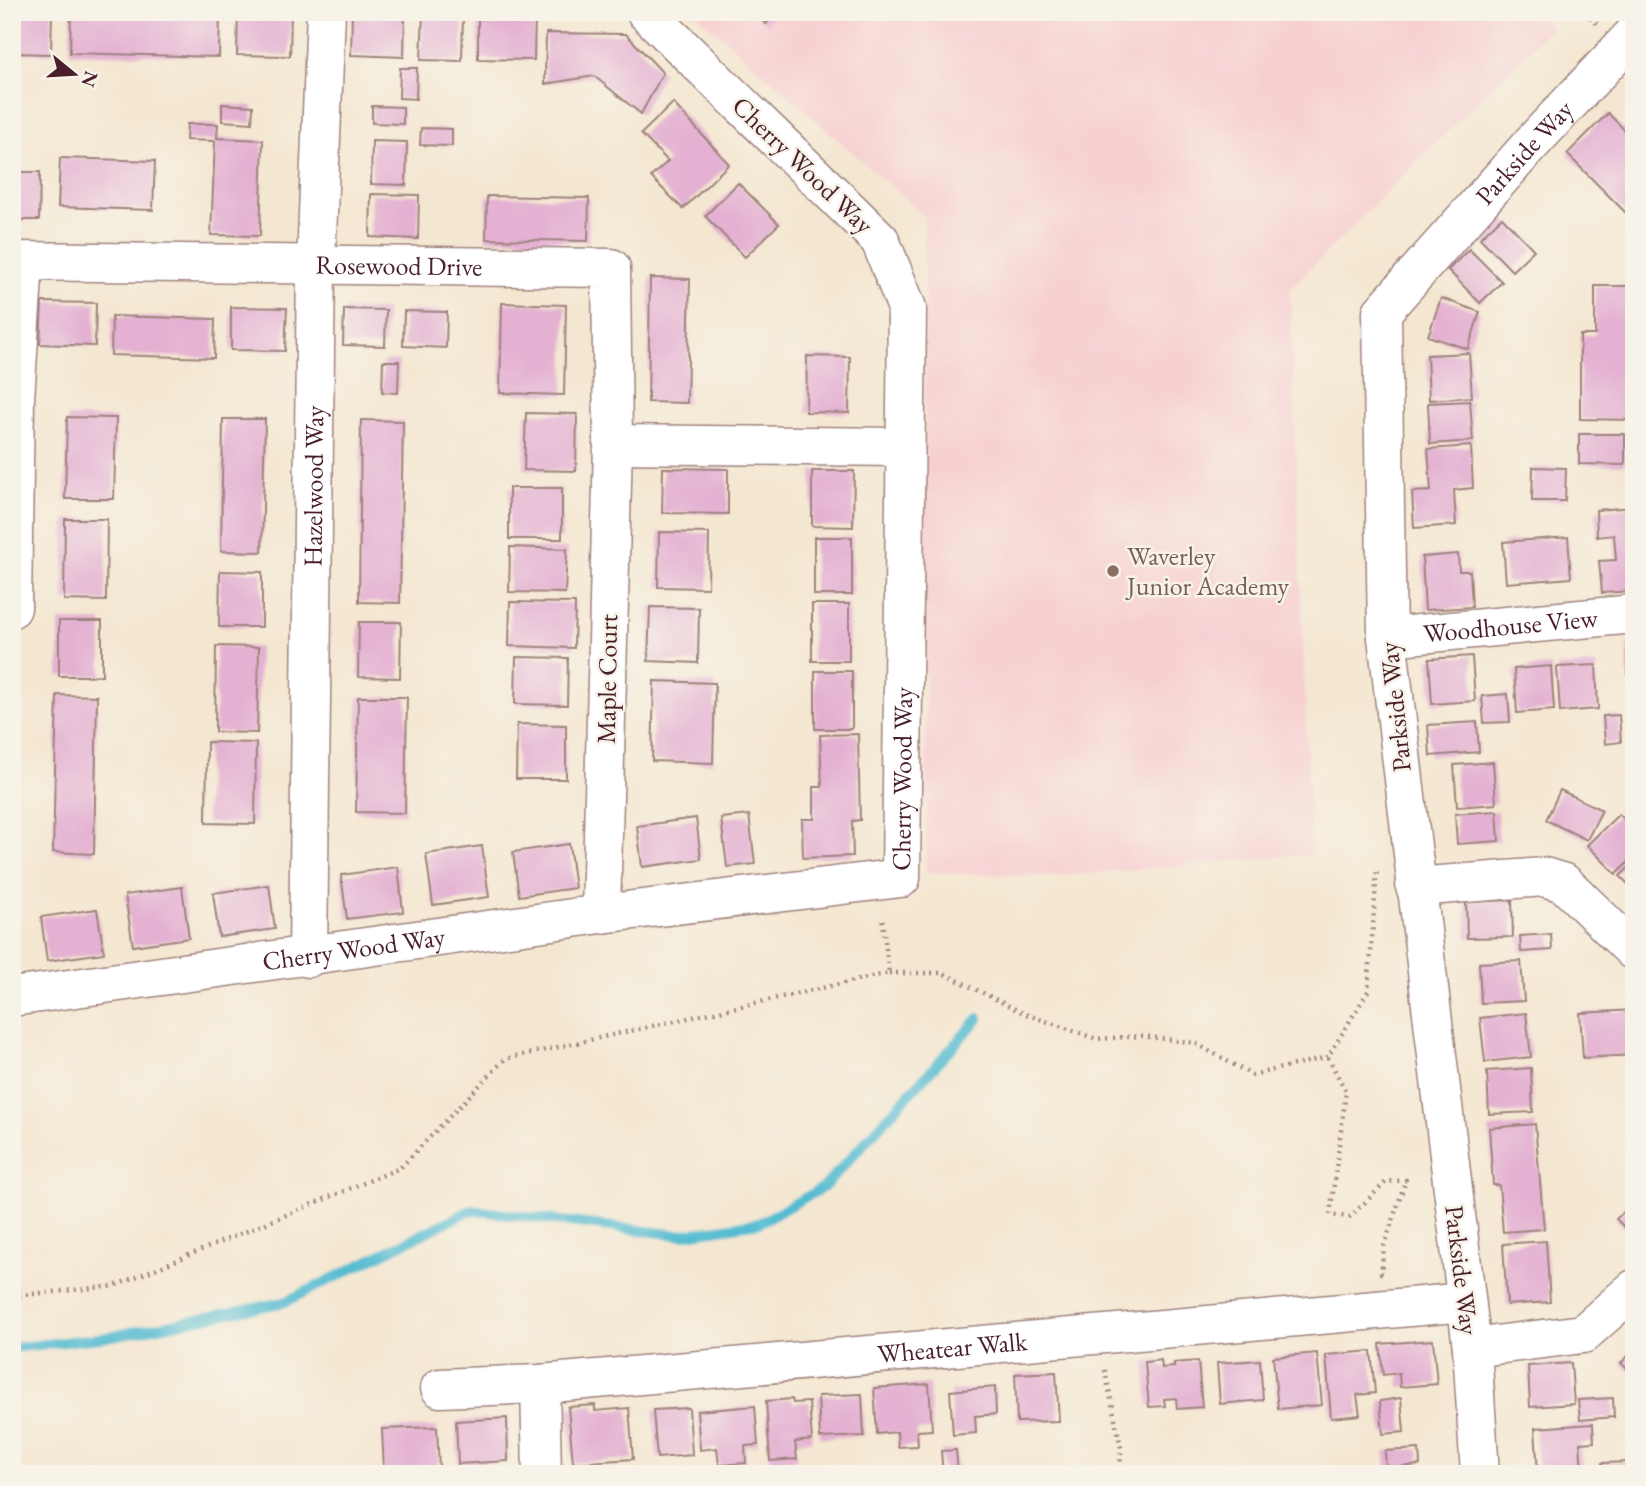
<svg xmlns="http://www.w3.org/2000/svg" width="1646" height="1486" viewBox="0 0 1646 1486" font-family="'EB Garamond',serif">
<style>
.built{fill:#f7cfd1}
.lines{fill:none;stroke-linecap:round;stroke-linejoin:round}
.stream{stroke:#55bcd2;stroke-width:10}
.building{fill:#e4b1d2}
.minor-casing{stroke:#9f837e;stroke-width:41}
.path{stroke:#9f837e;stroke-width:4.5;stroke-dasharray:2 5;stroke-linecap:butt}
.minor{stroke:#fff;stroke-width:38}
.education-dot{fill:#8d6e63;stroke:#f7f3e8;stroke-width:2.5}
.labels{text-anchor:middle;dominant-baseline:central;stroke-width:5;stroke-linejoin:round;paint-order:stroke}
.street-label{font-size:26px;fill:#4a1f2b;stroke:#f7f3e8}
.education-label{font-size:26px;fill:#785e54;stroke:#f7f3e8;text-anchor:start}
</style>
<rect width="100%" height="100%" fill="#f7f3e8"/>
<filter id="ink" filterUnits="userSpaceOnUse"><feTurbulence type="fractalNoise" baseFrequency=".0143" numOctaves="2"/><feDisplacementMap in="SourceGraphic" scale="14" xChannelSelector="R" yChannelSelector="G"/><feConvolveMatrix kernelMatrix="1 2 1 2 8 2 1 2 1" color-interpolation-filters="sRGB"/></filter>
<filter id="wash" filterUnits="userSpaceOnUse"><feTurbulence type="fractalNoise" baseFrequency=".00686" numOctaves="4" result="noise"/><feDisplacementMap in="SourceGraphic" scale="28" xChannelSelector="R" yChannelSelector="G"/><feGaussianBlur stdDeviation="1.57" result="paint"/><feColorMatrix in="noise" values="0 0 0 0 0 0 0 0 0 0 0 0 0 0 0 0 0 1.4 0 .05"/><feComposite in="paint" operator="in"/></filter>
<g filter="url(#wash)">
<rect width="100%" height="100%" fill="#f4e7d1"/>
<!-- built -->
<path class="built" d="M694 12H1536L1551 28 1290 289 1311 854 1051 877 926 872 924 216Z"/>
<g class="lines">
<!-- stream -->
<path class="stream" d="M12 1348 107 1337 285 1302 471 1210 679 1235 759 1223 824 1187 979 1018"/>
</g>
<g id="blocks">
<!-- building -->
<g class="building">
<path d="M12 12H52L51 54 12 53Z"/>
<path d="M71 12H220L219 57 70 53Z"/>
<path d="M238 12H291L290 56 237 55Z"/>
<path d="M352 12H405L404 57 351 55Z"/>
<path d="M423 12 463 14 462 61 421 60Z"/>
<path d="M754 12H778L766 24Z"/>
<path d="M478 14 535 16 534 60 478 59Z"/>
<path d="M546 33 626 34 663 73 641 114 594 76 545 84Z"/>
<path d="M400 68H417L416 99 399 98Z"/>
<path d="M673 103 729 164 683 209 651 177 668 161 641 134Z"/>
<path d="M222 104 253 106 252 123 222 121Z"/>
<path d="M372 106 403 107V124L372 123Z"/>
<path d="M1608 113 1634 140V221L1567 154Z"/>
<path d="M187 124H218L217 138 263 140 260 236 211 235 215 141 186 140Z"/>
<path d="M421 128 452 129V146L420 145Z"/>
<path d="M372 141 407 142 406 185 371 184Z"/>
<path d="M60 158 155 161 153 210 58 207Z"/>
<path d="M12 172H40L39 220H12Z"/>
<path d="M738 183 779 224 745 257 705 216Z"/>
<path d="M371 194 419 195 418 239 370 237Z"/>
<path d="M487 196 589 198 588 241 486 239Z"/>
<path d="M1502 217 1534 250 1512 271 1480 238Z"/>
<path d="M1469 249 1502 282 1480 303 1448 270Z"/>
<path d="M650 278 690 279 687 403 648 402Z"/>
<path d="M1595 286H1634L1632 420 1580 419V335H1595Z"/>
<path d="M1441 298 1480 312 1468 349 1428 336Z"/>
<path d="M42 302 96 303 95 346 40 344Z"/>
<path d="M502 303 566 305 564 395 500 393Z"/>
<path d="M231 307 287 308 285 351 231 350Z"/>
<path d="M344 309 386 310 385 346 343 345Z"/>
<path d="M404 311 447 312 446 348 403 346Z"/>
<path d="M112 316 215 319 214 358 111 355Z"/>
<path d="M1469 353 1472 397 1429 400 1427 355Z"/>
<path d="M807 356 850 357 849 413 806 412Z"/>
<path d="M383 361H399L398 393 382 392Z"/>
<path d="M1470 401 1473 441 1430 444 1428 403Z"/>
<path d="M526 413 577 414 576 471 524 470Z"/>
<path d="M67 417 116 418 114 499H65Z"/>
<path d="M223 419H265L262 552 221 551Z"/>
<path d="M361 420 403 421 400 603 359 602Z"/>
<path d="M1579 434H1625V465L1579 464Z"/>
<path d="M1471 446 1473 488 1454 490 1456 525 1414 528 1412 492 1431 491 1428 449Z"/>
<path d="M1533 467 1566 468 1565 501H1532Z"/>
<path d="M663 468 728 469V514L662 513Z"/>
<path d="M812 471H854L853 527 812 526Z"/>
<rect x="509" y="488" width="53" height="51"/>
<path d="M1634 507V591L1602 593 1599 561 1616 560 1614 535 1597 537 1596 510Z"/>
<path d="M65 519H107L106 601 64 600Z"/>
<path d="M659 532 709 533 708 588 658 587Z"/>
<rect x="814" y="537" width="38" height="58"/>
<path d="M1568 537 1571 578 1506 583 1503 542Z"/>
<path d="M510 547 567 549 565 593 509 592Z"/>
<path d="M1458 554 1459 571H1470L1472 607 1425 610 1422 557Z"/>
<path d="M220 571 262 572V627H219Z"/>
<path d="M510 602 575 603 574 648 509 646Z"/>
<rect x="812" y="604" width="37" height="57"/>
<path d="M650 607 699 608 698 663 648 661Z"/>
<rect x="59" y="621" width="43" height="55"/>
<path d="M359 622H401L400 678 358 677Z"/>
<path d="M1627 643H1634V676H1628Z"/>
<path d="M216 646 259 647 257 733 215 732Z"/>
<path d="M1472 656 1475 701 1432 704 1429 659Z"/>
<path d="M516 657 568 658 567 705 515 704Z"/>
<path d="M1596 665 1598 709 1560 712 1557 667Z"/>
<path d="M1551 666 1554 710 1517 713 1514 669Z"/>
<rect x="815" y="671" width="37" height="58"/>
<path d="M654 681 715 683 713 763 652 761Z"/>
<path d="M1508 694 1510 722 1484 723 1482 696Z"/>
<path d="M57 695 97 696 94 854 53 852Z"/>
<path d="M358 697H407L405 813 356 812Z"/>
<path d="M1619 715 1621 742 1605 744 1603 716Z"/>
<path d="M1477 722 1479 752 1430 756 1428 725Z"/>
<path d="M517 724 566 725V779H516Z"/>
<path d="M858 734 860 820 852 821 853 856 803 858 802 819H814V787H822L820 735Z"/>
<path d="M207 742 256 743 255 824 206 823Z"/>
<path d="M1493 762 1496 804 1457 807 1454 765Z"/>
<path d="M1560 790 1602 810 1587 840 1546 820Z"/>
<path d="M1497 811 1499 841 1457 844 1455 814Z"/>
<path d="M1619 814 1634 829V857L1616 874 1587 845Z"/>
<path d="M749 815 755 864 727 867 721 818Z"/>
<path d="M696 818 701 859 642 867 637 826Z"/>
<path d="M569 844 575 888 519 896 513 852Z"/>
<path d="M482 846 489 897 433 905 426 854Z"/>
<path d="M1634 863V890L1620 876Z"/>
<path d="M398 867 403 912 347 919 341 875Z"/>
<path d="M269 885 275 929 219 937 213 893Z"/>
<path d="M182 887 189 938 133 946 125 895Z"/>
<path d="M1512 900 1513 937 1467 938 1466 902Z"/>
<path d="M97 909 104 953 47 961 41 917Z"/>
<path d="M1551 934 1552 950 1521 952 1520 936Z"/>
<path d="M1521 961 1524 1001 1481 1003 1479 963Z"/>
<path d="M1634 1010V1055L1583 1058 1580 1013Z"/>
<path d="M1526 1013 1531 1057 1485 1062 1480 1018Z"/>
<path d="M1531 1068 1533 1112 1489 1114 1487 1071Z"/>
<path d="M1535 1124 1544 1229 1503 1232 1499 1185H1493L1489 1128Z"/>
<path d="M1634 1202V1237L1616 1219Z"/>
<path d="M1546 1241 1550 1302 1507 1305 1503 1244Z"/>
<path d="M1433 1340 1437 1384 1400 1387 1399 1373 1383 1375 1380 1344Z"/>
<path d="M1634 1350V1375L1621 1363Z"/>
<path d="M1371 1351 1375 1393 1357 1395 1360 1415 1331 1418 1326 1355Z"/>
<path d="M1317 1353 1322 1405 1278 1409 1273 1357Z"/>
<path d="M1161 1360 1162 1368 1174 1367V1363L1198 1361 1202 1407 1177 1409 1176 1398 1164 1399 1165 1406 1149 1407 1145 1362Z"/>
<path d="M1260 1360 1263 1400 1220 1404 1217 1363Z"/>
<path d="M1571 1363 1574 1404 1530 1407 1528 1366Z"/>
<path d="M1056 1372 1059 1421 1017 1422 1015 1374Z"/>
<path d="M929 1384 932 1430 917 1431 918 1446 898 1447 897 1432 877 1434 874 1388Z"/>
<path d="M995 1387 996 1414 975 1416 976 1433 953 1435 950 1391Z"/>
<path d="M862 1394 864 1436 820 1438 818 1396Z"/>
<path d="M1401 1398 1404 1432 1383 1434 1380 1401Z"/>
<path d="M1613 1398 1614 1417 1580 1420 1578 1400Z"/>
<path d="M792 1399 793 1403 809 1402 812 1440 795 1442 797 1459 770 1461 766 1401Z"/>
<path d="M595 1405V1411L629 1408 633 1459 573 1463 568 1407Z"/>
<path d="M755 1406 758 1445 745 1446 746 1463 719 1465 717 1448 700 1450 697 1411Z"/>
<path d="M689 1408 692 1455 657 1458 653 1410Z"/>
<path d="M507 1418 508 1461 458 1464 456 1421Z"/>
<path d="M1593 1424 1594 1442 1580 1443 1582 1472 1538 1474 1535 1428Z"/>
<path d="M437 1427 439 1470 384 1472 382 1429Z"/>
<path d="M1419 1449 1420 1465 1386 1468 1385 1451Z"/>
<path d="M956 1450 958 1474H943L941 1451Z"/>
<path d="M1632 1462 1633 1474H1603L1602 1463Z"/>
</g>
</g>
</g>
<g filter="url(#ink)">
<use href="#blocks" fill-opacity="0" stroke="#9f837e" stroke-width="2"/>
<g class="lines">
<!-- minor casing -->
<g class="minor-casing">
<g id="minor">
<path id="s1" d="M12 261 611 268 613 444 601 914"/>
<path d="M613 444 905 447"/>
<path d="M12 608 15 399 24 262"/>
<path id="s2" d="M1387 637 1634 614"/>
<path d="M1415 887 1544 877 1564 883 1634 951"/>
<path id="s3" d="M308 958 316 263 326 12"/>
<path id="s4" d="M12 997 601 914 901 878 907 308 880 240 646 12"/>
<path d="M1472 1348 1583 1334 1634 1289"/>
<path d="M540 1384 542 1474"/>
<path id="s5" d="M440 1388 540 1384 1466 1302"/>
<path id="s6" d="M1480 1474 1472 1348 1387 637 1382 312 1530 145 1634 34"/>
</g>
</g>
<!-- path -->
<g class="path">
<path d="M1586 12 1597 24"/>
<path d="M889 973H943L1025 1014 1097 1039 1142 1036 1195 1043 1252 1075 1328 1057 1368 991 1377 871"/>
<path d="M1328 1057 1346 1092 1330 1215 1350 1217 1386 1182 1406 1180 1384 1246 1381 1273 1383 1274"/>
<path d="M12 1296 114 1286 400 1168 505 1059 889 973 882 916"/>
<path d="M1105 1370 1121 1448 1120 1474"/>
</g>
<!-- minor -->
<use href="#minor" class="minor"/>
</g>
</g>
<!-- markers -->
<circle class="education-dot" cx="1113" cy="571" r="7"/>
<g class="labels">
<!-- street labels -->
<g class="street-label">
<text stroke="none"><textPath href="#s6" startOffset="1381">Parkside Way</textPath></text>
<text transform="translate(803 165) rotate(44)">Cherry Wood Way</text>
<text stroke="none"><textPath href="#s1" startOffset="387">Rosewood Drive</textPath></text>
<text stroke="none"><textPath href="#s3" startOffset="472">Hazelwood Way</textPath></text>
<text stroke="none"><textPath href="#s2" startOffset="124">Woodhouse View</textPath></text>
<text transform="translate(607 679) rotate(-89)">Maple Court</text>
<text transform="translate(1395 707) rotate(-96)">Parkside Way</text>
<text stroke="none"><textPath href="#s4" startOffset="996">Cherry Wood Way</textPath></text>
<text stroke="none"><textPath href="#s4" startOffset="345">Cherry Wood Way</textPath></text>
<text transform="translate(1462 1270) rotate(83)">Parkside Way</text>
<text stroke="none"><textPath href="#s5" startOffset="514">Wheatear Walk</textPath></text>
</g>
<!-- education labels -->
<g class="education-label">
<text x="1127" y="556">Waverley<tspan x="1127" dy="30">Junior Academy</tspan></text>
</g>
</g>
<!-- margin -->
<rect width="1646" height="1486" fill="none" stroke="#f7f3e8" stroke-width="42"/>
<!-- north arrow -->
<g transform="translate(74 74) rotate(108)" stroke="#f7f3e8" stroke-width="5" paint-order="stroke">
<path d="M0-5L12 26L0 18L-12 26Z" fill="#4a1f2b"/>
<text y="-10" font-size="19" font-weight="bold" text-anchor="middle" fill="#4a1f2b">N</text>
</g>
</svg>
